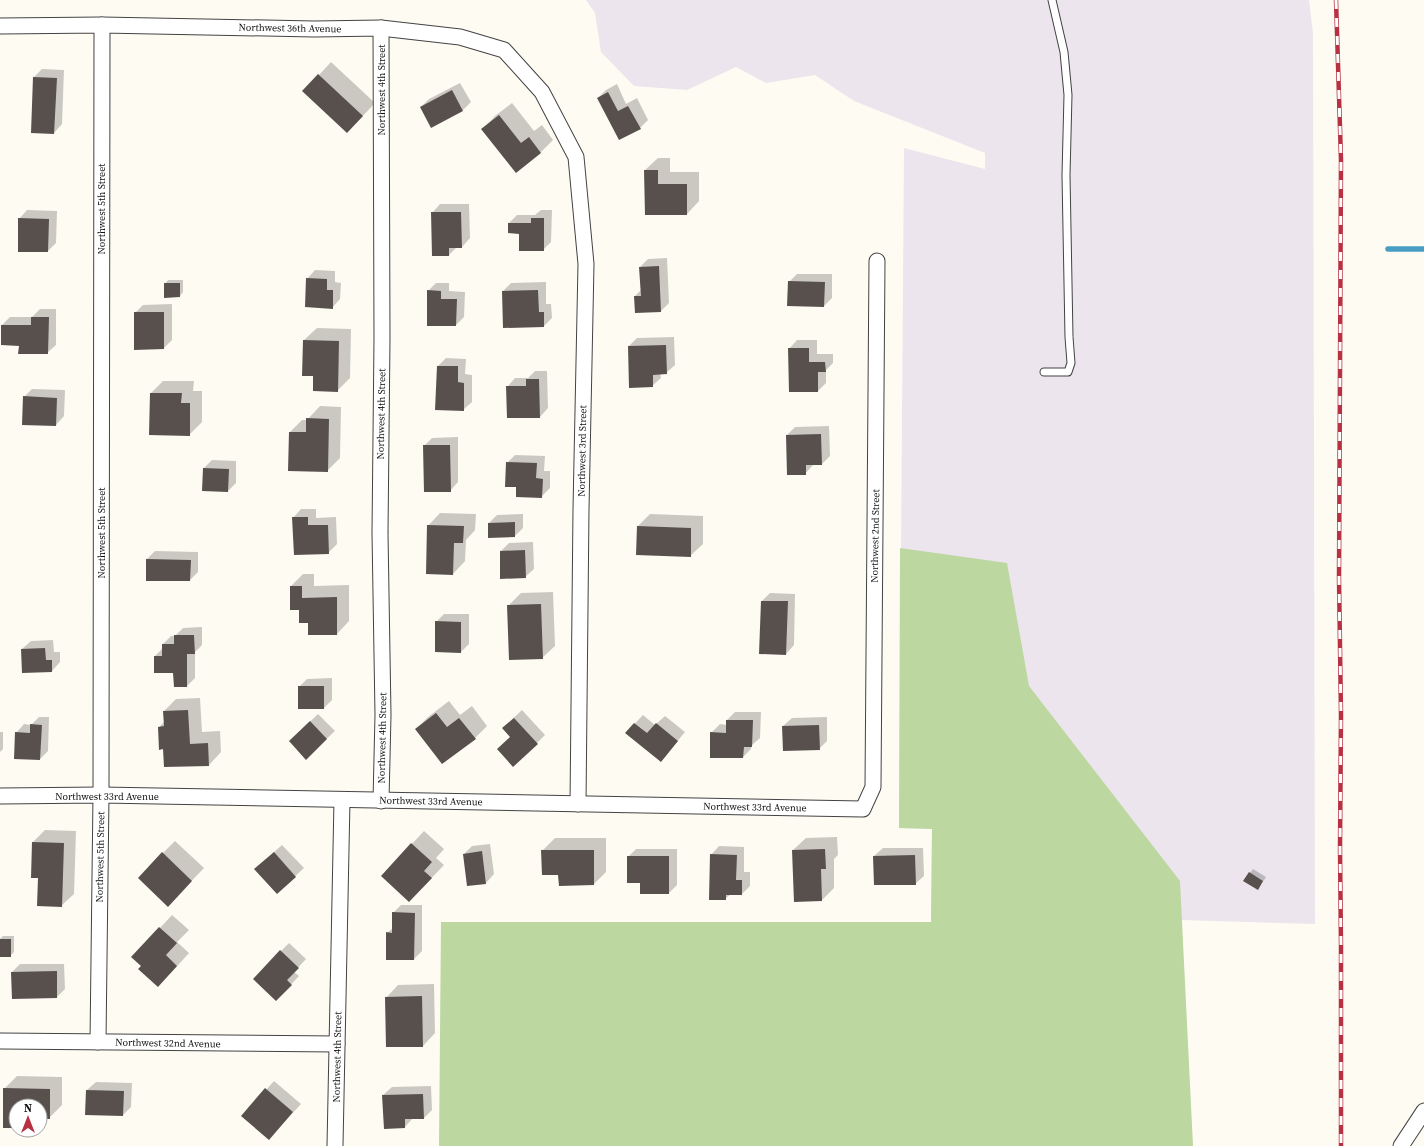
<svg xmlns="http://www.w3.org/2000/svg" width="1424" height="1146" viewBox="0 0 1424 1146" font-family="'Source Serif 4',serif">
<style>
.industrial{fill:#ece5ed}
.forest{fill:#bcd79f}
.shadow{fill:#0003}
.lines{fill:none;stroke-linecap:round;stroke-linejoin:round}
.stream{stroke:#479dc4;stroke-width:5.5}
.building{fill:#58504d}
.service-casing{stroke:#434343;stroke-width:9}
.minor-casing{stroke:#434343;stroke-width:17}
.service{stroke:#fff;stroke-width:7}
.minor{stroke:#fff;stroke-width:15}
.rail-casing{stroke:#b73142;stroke-width:4.5}
.rail{stroke:#fff;stroke-width:3;stroke-dasharray:9;stroke-linecap:butt}
.labels{text-anchor:middle;dominant-baseline:central;stroke-width:4;stroke-linejoin:round;paint-order:stroke}
.street-label{font-size:10px;fill:#101010;stroke:#fff}
</style>
<rect width="100%" height="100%" fill="#fefbf3"/>
<!-- industrial -->
<path class="industrial" d="M586 0H1309L1313 33 1315 924 1182 920 931 922 932 829 899 828 904 148 985 169V153L854 101 815 75 766 83 736 67 687 90 634 86 601 52 595 13Z"/>
<!-- forest -->
<path class="forest" d="M900 548 1007 563 1029 686 1180 881 1193 1146H439L441 922H931L932 829 899 828Z"/>
<!-- shadow -->
<g class="shadow">
<path d="M331 62 375 103 359 120 319 75Z"/>
<path d="M42 69 64 70 62 124 54 133 32 132 34 77Z"/>
<path d="M460 83 471 102 463 110 421 107 429 99Z"/>
<path d="M617 84 626 104 637 98 648 120 640 128 598 98 606 90Z"/>
<path d="M512 103 534 131 542 125 553 140 541 152 516 171 483 129 495 116Z"/>
<path d="M658 158H670V172H699V201L687 214H646L645 170Z"/>
<path d="M440 204H469L470 238 462 247H457L449 255 432 213Z"/>
<path d="M27 210 57 211 56 243 48 251 19 219Z"/>
<path d="M541 210H552L551 242 543 250 509 223 517 215H535Z"/>
<path d="M667 258 669 303 661 311 635 296 641 290 640 267 648 259Z"/>
<path d="M315 270 335 271V282L341 283 340 299 332 308 307 279Z"/>
<path d="M797 274H832V298L824 306 789 282Z"/>
<path d="M168 280H183V292L180 296 165 284Z"/>
<path d="M546 282V304H551L552 318 544 326 503 291 511 283Z"/>
<path d="M436 283H449V291L465 292 464 317 456 325 428 291Z"/>
<path d="M172 304V340L164 348 135 313 143 305Z"/>
<path d="M40 309H56V345L47 353 20 345 2 325 10 317H32Z"/>
<path d="M317 328 351 329 350 378 337 391 314 375 304 340Z"/>
<path d="M674 337 675 365 666 373H660L661 378 652 386 630 387 629 346 637 338Z"/>
<path d="M797 340H817V354H833V363L826 370V383L818 391 789 349Z"/>
<path d="M446 358 466 359 465 374 472 375V402L463 410 438 366Z"/>
<path d="M535 371H547L548 408 540 417 507 387 515 378H528Z"/>
<path d="M163 381H194L193 391H202V422L189 435 151 393Z"/>
<path d="M32 389 65 390 64 416 56 425 24 397Z"/>
<path d="M320 406 341 407 340 458 327 471 290 432 302 420H307Z"/>
<path d="M829 426 830 456 822 464H814L805 474H788L787 435 795 427Z"/>
<path d="M458 437V482L450 491 424 446 432 438Z"/>
<path d="M515 455 545 456 544 471H550V488L541 497 517 486 507 463Z"/>
<path d="M212 460 236 461V483L228 491 204 468Z"/>
<path d="M301 509H316V518L336 517 337 544 328 553 293 518Z"/>
<path d="M440 513 476 514 475 530 466 540 465 561 453 574 428 526Z"/>
<path d="M523 514V528L515 536 489 537V523L497 515Z"/>
<path d="M650 514 703 516V544L690 556 638 526Z"/>
<path d="M533 542 534 569 525 577 501 551 509 543Z"/>
<path d="M155 551 198 552V572L190 580 147 559Z"/>
<path d="M303 574H314V586L349 585V621L337 634 309 622 300 609 291 586Z"/>
<path d="M553 592 555 646 542 658 508 606 521 593Z"/>
<path d="M770 593 795 594 794 645 786 654 760 653 762 601Z"/>
<path d="M444 614H469V644L461 652 436 622Z"/>
<path d="M202 627V645L195 652V678L187 686 174 672 155 656 163 648V644L171 636H175L183 628Z"/>
<path d="M53 640 54 652H60V662L52 671 23 672 22 649 31 641Z"/>
<path d="M332 678V700L324 708 299 687 307 679Z"/>
<path d="M200 698 202 732 220 731 221 752 209 765 164 748 159 727 164 722V711L176 699Z"/>
<path d="M449 701 460 715 472 706 487 726 475 738 416 729 428 717Z"/>
<path d="M522 710 545 735 537 743 503 728Z"/>
<path d="M735 712H761L760 738 751 746V749L743 757 711 733 720 724 727 725V720Z"/>
<path d="M318 714 335 731 306 758 290 741Z"/>
<path d="M643 715 655 725 665 716 685 732 661 761 626 733Z"/>
<path d="M39 717H49L48 751 40 759 15 758 16 733 24 724 31 725Z"/>
<path d="M827 717V741L819 749 783 726 792 718Z"/>
<path d="M0 732H3V749L0 752Z"/>
<path d="M45 830 76 831 74 894 61 906 39 877 33 842Z"/>
<path d="M424 831 444 849 436 858 444 865 422 888 382 876Z"/>
<path d="M837 837 838 855 834 859V888L822 900 793 850 806 838Z"/>
<path d="M555 838H606V872L594 884 559 874 542 851Z"/>
<path d="M175 841 204 868 180 893 163 853Z"/>
<path d="M490 844 494 874 486 883 464 854 472 846Z"/>
<path d="M282 845 304 868 277 893 264 861Z"/>
<path d="M719 846 744 847V872H750V886L742 894H731L725 899 711 855Z"/>
<path d="M883 848H923L924 876 915 884 874 856Z"/>
<path d="M636 849H677V885L669 893 641 882 628 857Z"/>
<path d="M1253 869 1266 877 1258 889 1250 873Z"/>
<path d="M401 905H422V951L414 959 387 933 393 928V913Z"/>
<path d="M172 915 189 930 177 942 189 953 170 974 143 966 133 957Z"/>
<path d="M3 936H14V952L10 956H0V939Z"/>
<path d="M289 943 306 959 294 972 299 976 284 992 281 951Z"/>
<path d="M20 964H64L65 989 57 997 12 972Z"/>
<path d="M434 984 435 1033 423 1046 386 998 398 985Z"/>
<path d="M17 1076 62 1077V1105L49 1118H40V1106H16V1127L4 1089Z"/>
<path d="M274 1081 301 1104 277 1130 243 1116Z"/>
<path d="M96 1082 132 1083 131 1107 123 1115 87 1090Z"/>
<path d="M431 1086 432 1110 424 1118H413L405 1127 383 1095 392 1087Z"/>
</g>
<g class="lines">
<!-- stream -->
<path class="stream" d="M1388 249H1424"/>
</g>
<!-- building -->
<g class="building">
<path d="M318 74 363 116 347 133 302 91Z"/>
<path d="M33 77 57 78 54 134 31 133Z"/>
<path d="M452 90 463 111 431 128 420 107Z"/>
<path d="M608 92 618 111 628 106 641 129 619 140 597 98Z"/>
<path d="M499 115 521 143 529 137 541 153 516 173 481 129Z"/>
<path d="M644 170H658V184H687V215H645Z"/>
<path d="M431 212H461L462 248H449V256H432Z"/>
<path d="M18 218 49 219 48 252H18Z"/>
<path d="M531 218H544V251H519V234L508 233V223H531Z"/>
<path d="M659 266 661 312 635 313 634 296H641L639 267Z"/>
<path d="M306 278 327 279V290H333V309L305 307Z"/>
<path d="M788 281 825 282 824 307 787 306Z"/>
<path d="M164 283H180V297L164 298Z"/>
<path d="M427 290 441 291V299H457L456 326H427Z"/>
<path d="M538 290 539 312H544V327L503 328 502 291Z"/>
<path d="M134 312H164V349L134 350Z"/>
<path d="M31 317H49L48 354H18L19 346 1 345V325H31Z"/>
<path d="M303 340 339 341 338 392 313 391V376H302Z"/>
<path d="M666 345 667 374 653 375V387L629 388 628 346Z"/>
<path d="M788 348H809V362H825L826 372H818V392H789Z"/>
<path d="M437 366H458V382L464 383V411L435 410Z"/>
<path d="M526 379H539L540 418H507L506 386H526Z"/>
<path d="M150 393H182L181 403H190V436L149 435Z"/>
<path d="M23 396 57 398 56 426 22 425Z"/>
<path d="M306 418 329 419 328 472 288 471 289 432H306Z"/>
<path d="M821 434 822 465H806V475H787L786 435Z"/>
<path d="M423 445H450L451 492H424Z"/>
<path d="M506 462 537 463 536 478 543 479 542 498 516 497V487H505Z"/>
<path d="M203 468 229 469 228 492 202 491Z"/>
<path d="M292 517H308V525H328L329 554 294 555Z"/>
<path d="M515 522V537L488 538V523Z"/>
<path d="M427 525 464 526 463 543H454L453 575 426 574Z"/>
<path d="M637 526 691 528V557L636 555Z"/>
<path d="M525 550 526 578 500 579V551Z"/>
<path d="M146 559 191 560 190 581H146Z"/>
<path d="M290 586H302V598L337 597V635H308V623H299V610H290Z"/>
<path d="M761 601H788L786 655 759 654Z"/>
<path d="M541 604 543 659 509 660 507 605Z"/>
<path d="M435 621 461 622V653L435 652Z"/>
<path d="M174 635H194L195 654H187V687H174L173 673H154V656H162V644H174Z"/>
<path d="M45 648 46 660H52V672L22 673 21 649Z"/>
<rect x="298" y="686" width="26" height="23"/>
<path d="M188 710 190 744 208 743 209 766 164 767 163 749 159 750 158 727 164 726 163 711Z"/>
<path d="M436 713 447 727 459 718 476 739 442 764 415 729Z"/>
<path d="M514 718 538 744 513 767 497 749 510 737 502 728Z"/>
<path d="M726 720H753L752 747H744L743 758H710V732L726 733Z"/>
<path d="M310 721 327 739 306 760 289 741Z"/>
<path d="M634 723 647 733 656 723 678 741 661 762 625 733Z"/>
<path d="M30 724 42 725 40 760 14 759 15 732 30 733Z"/>
<path d="M819 725 820 750 783 751 782 726Z"/>
<path d="M32 842 64 843 62 907 37 906 38 878H31Z"/>
<path d="M411 843 432 862 424 871 432 878 409 902 381 876Z"/>
<path d="M825 849 826 869H821L822 901 794 902 792 850Z"/>
<path d="M541 850H594V885L559 886 558 875H542Z"/>
<path d="M482 851 486 884 467 886 463 854Z"/>
<path d="M162 852 192 881 168 907 138 878Z"/>
<path d="M274 852 296 877 277 894 254 869Z"/>
<path d="M710 854 737 855 736 880H742V895H726V900H709Z"/>
<path d="M915 855 916 885H874L873 856Z"/>
<path d="M627 856H669V894H640V883H627Z"/>
<path d="M1249 872 1263 881 1258 890 1243 881Z"/>
<path d="M392 912 415 913 414 960H386V932L392 933Z"/>
<path d="M159 927 177 943 166 955 177 966 158 987 138 969 141 966 131 957Z"/>
<rect x="0" y="939" width="11" height="18"/>
<path d="M280 950 299 968 287 980 292 985 276 1001 253 979Z"/>
<path d="M57 971V998L12 999 11 972Z"/>
<path d="M422 996 423 1047H386L385 997Z"/>
<path d="M3 1088 50 1089V1119H40V1106H16V1128H3Z"/>
<path d="M265 1088 293 1112 269 1140 241 1116Z"/>
<path d="M86 1090 124 1091 123 1116 85 1115Z"/>
<path d="M423 1094 424 1119H405V1128L384 1129 382 1095Z"/>
</g>
<g class="lines">
<!-- service casing -->
<g class="service-casing">
<path id="service" d="M1044 372H1068L1071 363 1069 337 1066 175 1068 95 1064 52 1052 0"/>
</g>
<!-- minor casing -->
<g class="minor-casing">
<g id="minor">
<path d="M0 26 102 25 314 29 381 28 460 37 504 50 542 92 576 157 586 264 581 509 578 804"/>
<path d="M381 28 382 338 380 533 383 715 381 801"/>
<path d="M0 796 101 795 863 809 873 787 877 261"/>
<path d="M0 1041 337 1044"/>
<path d="M98 1042 101 795 102 25"/>
<path d="M335 1146 342 800"/>
<path d="M1401 1146 1424 1111"/>
</g>
</g>
<!-- service -->
<use href="#service" class="service"/>
<!-- minor -->
<use href="#minor" class="minor"/>
<!-- rail casing -->
<g class="rail-casing">
<path id="rail" d="M1336 0 1341 160 1339 579 1341 714 1340 848 1341 947V1146"/>
</g>
<!-- rail -->
<use href="#rail" class="rail"/>
</g>
<g class="labels">
<!-- street labels -->
<g class="street-label">
<text transform="translate(290 28) rotate(1)">Northwest 36th Avenue</text>
<text transform="translate(381 90) rotate(-90)">Northwest 4th Street</text>
<text transform="translate(101 209) rotate(-90)">Northwest 5th Street</text>
<text transform="translate(381 414) rotate(-89)">Northwest 4th Street</text>
<text transform="translate(582 451) rotate(-89)">Northwest 3rd Street</text>
<text transform="translate(101 533) rotate(-90)">Northwest 5th Street</text>
<text transform="translate(875 536) rotate(-89)">Northwest 2nd Street</text>
<text transform="translate(382 738) rotate(-89)">Northwest 4th Street</text>
<text x="107" y="796">Northwest 33rd Avenue</text>
<text transform="translate(431 801) rotate(1)">Northwest 33rd Avenue</text>
<text transform="translate(755 807) rotate(1)">Northwest 33rd Avenue</text>
<text transform="translate(100 857) rotate(-89)">Northwest 5th Street</text>
<text transform="translate(168 1043) rotate(1)">Northwest 32nd Avenue</text>
<text transform="translate(337 1057) rotate(-89)">Northwest 4th Street</text>
</g>
</g>
<!-- north arrow -->
<g transform="translate(28 1118)"><circle r="19" fill="#ffffff" stroke="#9f9f9f"/>
<path d="M0-3L7 15L0 10L-7 15Z" fill="#b73142"/>
<text y="-6" font-size="11" font-weight="bold" text-anchor="middle" fill="#101010">N</text>
</g>
</svg>
